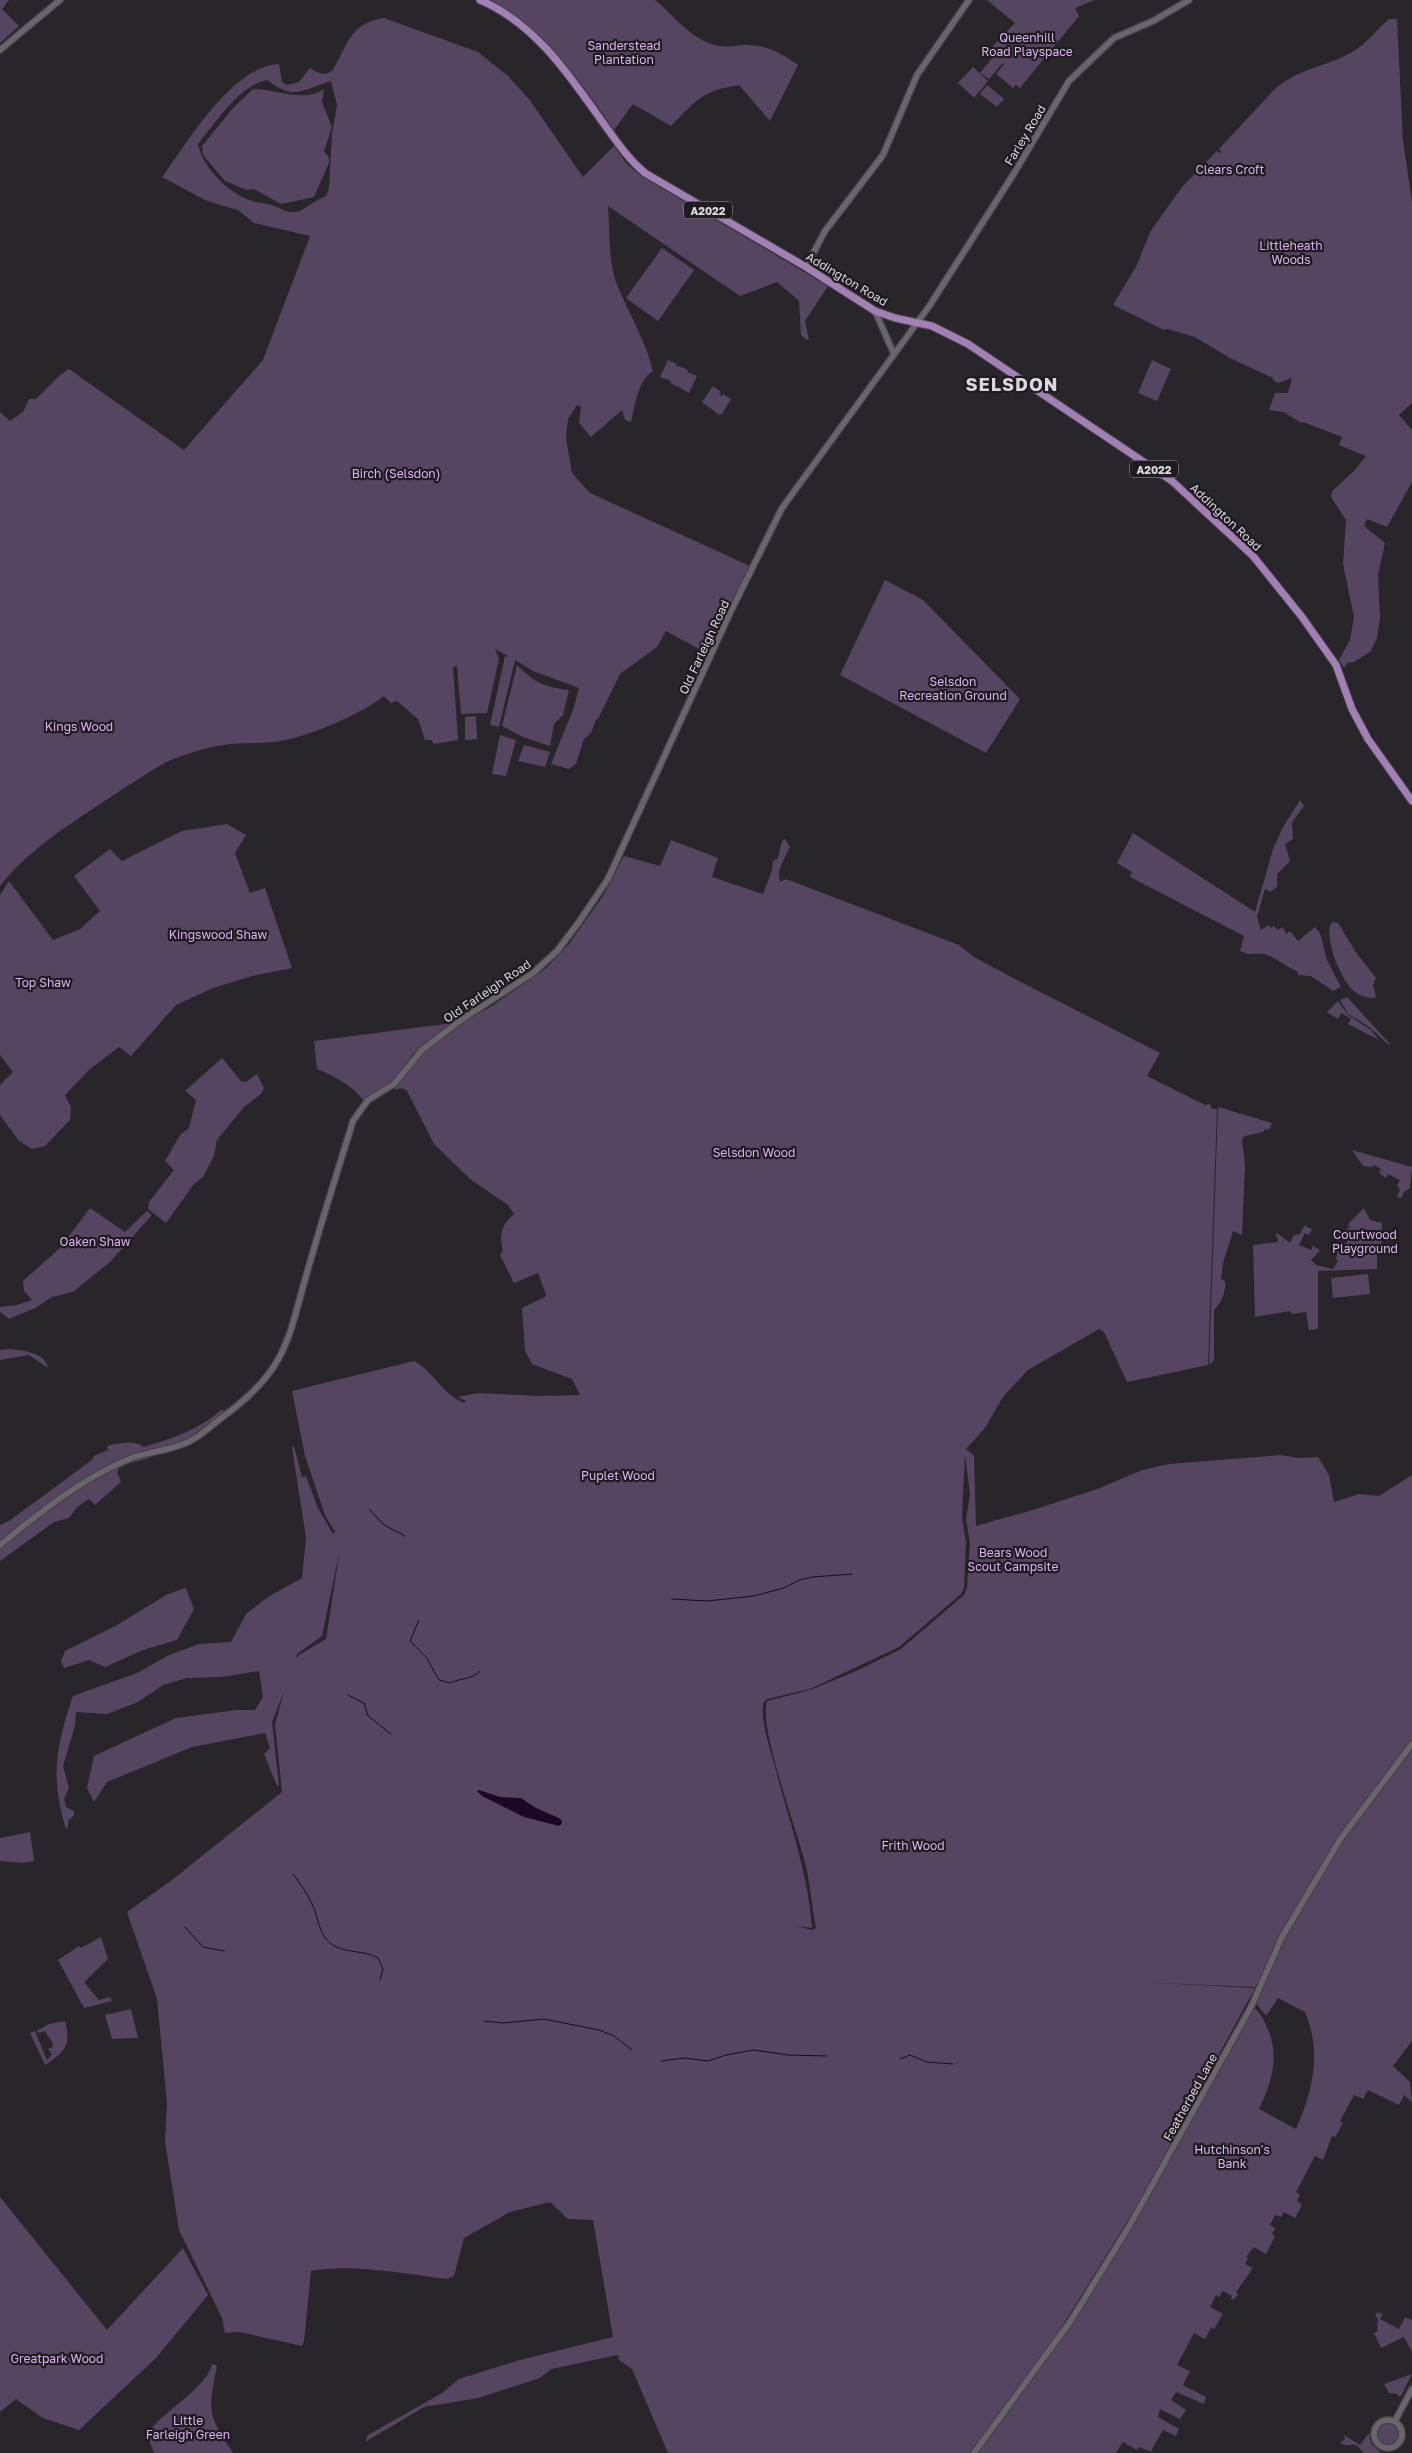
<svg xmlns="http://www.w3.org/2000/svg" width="1412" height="2453" viewBox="0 0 1412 2453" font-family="'Golos Text',sans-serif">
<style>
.green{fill:#564560;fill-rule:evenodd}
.water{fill:#1b0825}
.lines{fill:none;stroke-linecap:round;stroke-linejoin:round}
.stream{stroke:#1b0825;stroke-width:1}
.secondary-casing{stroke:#454347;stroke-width:8}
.primary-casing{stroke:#454347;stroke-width:9}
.secondary{stroke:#6a656c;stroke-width:5.5}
.primary{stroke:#a27fb5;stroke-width:7}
.labels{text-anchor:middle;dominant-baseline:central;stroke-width:4.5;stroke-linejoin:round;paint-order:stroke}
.shield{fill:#1f1b21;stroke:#a29fa4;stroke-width:1}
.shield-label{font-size:11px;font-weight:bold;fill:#dad8dc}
.park-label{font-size:12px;fill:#dbb5f0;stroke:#1f1b21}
.street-label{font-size:12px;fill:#dad8dc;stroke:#1f1b21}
.district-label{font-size:18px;font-weight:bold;letter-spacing:1px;fill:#dad8dc;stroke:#1f1b21}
</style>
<rect width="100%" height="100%" fill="#28252b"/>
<!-- green -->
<g class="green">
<path d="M0 0H9L2 9 19 26 0 43Z"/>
<path d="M491 0H655C675 16 689 38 715 45 725 48 733 46 742 45 765 44 780 52 798 65L770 121 739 85C701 91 697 100 671 126L633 104 614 130C579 80 545 31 491 0Z"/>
<path d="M987 0H1095L1075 8 1079 16 1020 88 1016 85 1013 88 996 74 1004 64 1003 63 989 79 980 73 994 56 988 51 1015 23Z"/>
<path d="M384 18 478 52 508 76 529 99 583 177 614 146 627 164 641 176 828 286 805 321 809 340H807L801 335 799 301 777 282 740 296 608 206C610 231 608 258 616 282 628 312 645 339 653 371 638 380 635 406 631 422L625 420 622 410 591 437 579 423 581 407 577 405 568 419 566 438 572 473 590 493 750 566 708 654 666 631 657 647 620 674 598 719H596L591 733 584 739 576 764 569 769 551 764 573 710 579 688 533 671 515 660 499 727 490 725 505 656 510 657 495 649 499 659 487 713 461 714 457 666 453 667 458 740 434 744 431 740H425L418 719 397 701 391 703 384 696C362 714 302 740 273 742 254 744 235 742 217 746 202 749 187 754 173 759 155 767 138 780 121 790 80 818 31 846 0 886V412L10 421 23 412 29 399H36L60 375 69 369 184 450 263 360 310 236 254 223 238 210 207 201 162 177C188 142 232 66 279 64L282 82 287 85 299 82 310 68C319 73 324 77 333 70 348 43 351 23 384 18ZM267 80C294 101 302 90 331 81L337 105 332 134 329 188 326 196C317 199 303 211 296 212 286 213 283 209 274 206 267 203 259 203 252 201 228 193 203 168 198 144 216 123 238 86 267 80Z"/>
<path d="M1389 19H1397L1403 141 1412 202V403L1399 415 1412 430V482L1387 527 1367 519 1364 526 1385 543 1378 575 1380 618 1377 638 1371 651 1354 662 1347 663 1344 668 1339 660 1350 640 1354 617 1343 564 1346 520 1331 497 1332 491 1354 471 1366 456 1339 445 1342 437 1303 422 1301 423 1284 412 1269 410 1275 393H1288L1292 378 1278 383 1273 380V378L1230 358 1195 337 1167 329 1164 330 1113 305 1137 265 1150 232 1182 187 1217 151 1220 153 1222 152 1219 149 1273 91C1296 68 1328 67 1354 51 1367 43 1378 28 1389 19Z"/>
<path d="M973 67 988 81 974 98 958 83Z"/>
<path d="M987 85 1004 99 997 107 980 94Z"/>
<path d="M253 89C275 89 304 103 324 89L322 102 332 127 324 151 329 158V163L314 197 281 204 254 189 247 190 225 181 203 155 202 146 234 107Z"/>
<path d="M662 248 694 270 658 321 626 298Z"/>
<path d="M668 360 677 364 676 367 679 366 688 370 687 372 697 376 689 393 680 388 681 386 679 387 670 383 671 381 660 377Z"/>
<path d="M1152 360 1171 369 1157 401 1138 393Z"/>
<path d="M713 386 721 392 719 394 722 396 723 394 731 399 722 414 719 415 702 402Z"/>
<path d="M885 580 923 600 1020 699 986 753 840 675Z"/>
<path d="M517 665C535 683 544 687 569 690L563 715 554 724 550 746 523 737 502 726Z"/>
<path d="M476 716 477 739 465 740V717Z"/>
<path d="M500 735 516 740 506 776 492 774Z"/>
<path d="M524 745 550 752 545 767 518 761Z"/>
<path d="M1300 800 1304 806 1292 822 1293 839 1285 844 1290 861 1277 874V887L1270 892 1265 889 1257 917 1261 930 1268 925 1271 928 1274 926 1277 930 1283 927 1286 934 1290 931 1298 941 1315 927 1320 933 1327 960 1341 987 1333 991 1311 976 1298 975 1297 971C1285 967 1276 957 1264 954 1253 952 1253 957 1240 951L1244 936 1130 877 1132 872 1117 863 1133 833 1255 912 1273 849 1282 829Z"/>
<path d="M227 824 246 835 235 853 250 893 265 888 292 968 252 976 213 988 176 1005 131 1056 119 1047 90 1069 65 1095 71 1107 70 1120 45 1146 32 1149 19 1141 0 1115V1085L13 1072 0 1055V895L9 881 53 940 80 929 100 911 74 876 110 849 122 861 182 831Z"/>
<path d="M785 839 790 847C785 859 776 868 780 882L786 879 959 945 974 957 1015 979 1160 1053 1147 1076 1205 1105 1210 1104 1212 1109H1217L1208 1365 1127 1382 1104 1332 1099 1329 1028 1370 1003 1397 985 1428 966 1449 974 1456 976 1526 1036 1509 1100 1488 1142 1470 1169 1464 1281 1455 1298 1458 1318 1457 1329 1475 1334 1502 1359 1494 1379 1496 1412 1475V1740L1344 1828 1281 1935 1269 1964 1255 1987 1137 1982 1255 1988 1135 2209 1048 2349 971 2453H668L632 2369 620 2361 618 2355 551 2369 540 2378 478 2398 424 2407 365 2442 368 2435 442 2393 459 2379 520 2360 613 2337 593 2220 568 2219 550 2202 510 2212 464 2238 454 2276 447 2279C406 2274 352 2263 311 2271L304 2341 302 2346 240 2332 225 2333 222 2318 179 2230 165 2141 167 2103 157 1999 127 1912 172 1880 282 1792 275 1724 284 1691 272 1722 279 1785 277 1786 264 1754 270 1748 265 1733 192 1747 107 1782 94 1802 87 1788 94 1756 176 1718 237 1710H255L263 1697 259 1671 222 1677 187 1678 163 1685 138 1702 107 1714 76 1712 75 1726 63 1766 69 1788 64 1799 66 1807 74 1811V1815L68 1821V1827L66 1829C50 1778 56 1745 73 1696L137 1673 167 1656 199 1644 231 1642 246 1614 268 1597 302 1578 306 1538 292 1447 294 1446 302 1477 306 1476 318 1508 333 1534 335 1532 325 1515 305 1456 292 1391 414 1361C436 1373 438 1391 464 1403L466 1401 458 1397 478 1393 541 1396 580 1395 572 1379 532 1364 525 1351 522 1308 545 1297 546 1294 538 1273 514 1283 500 1255 503 1251C499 1234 501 1226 514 1214L508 1205 470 1179 434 1144 407 1091 402 1088 395 1090 394 1087 424 1052 463 1022 492 1006 546 968 569 944 603 896 624 856 660 866 671 840 718 858 712 877 763 894 772 870 773 861 778 858 782 841ZM965 1454 970 1494 966 1520 970 1542 967 1588 964 1595 901 1649 854 1672 810 1690 767 1701C758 1729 800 1837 807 1871 811 1890 812 1909 816 1928L812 1930 796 1926 812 1928C808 1872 789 1821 775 1767 770 1748 761 1724 763 1704L767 1699 810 1689 899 1647 961 1594 964 1588 966 1542 962 1518ZM340 1549 326 1639 299 1655 296 1659 297 1654 322 1636Z"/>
<path d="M1333 922 1338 923 1355 951 1376 978 1373 985 1376 996 1374 998C1368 998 1360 996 1355 992 1341 981 1326 943 1330 925Z"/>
<path d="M1347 997 1390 1044 1389 1045 1368 1026 1348 1014 1340 1000Z"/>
<path d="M1338 1001 1348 1015 1371 1030 1379 1040 1348 1024 1351 1019 1341 1013 1338 1019 1327 1012Z"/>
<path d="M453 1023 413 1054 393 1081 364 1101C352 1085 334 1076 317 1069L314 1041Z"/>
<path d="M222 1058 241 1081 246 1082 257 1074 264 1088 261 1094 244 1107 217 1140 214 1156 203 1177 194 1184 166 1223 148 1209 149 1202 174 1170 165 1161 180 1135 189 1128 196 1100 185 1091Z"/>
<path d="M1218 1107 1272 1123 1269 1130 1265 1129 1263 1132 1245 1136 1242 1139 1245 1165 1242 1235 1233 1231 1223 1263 1221 1279 1225 1281C1226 1292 1222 1302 1214 1310V1360L1209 1365Z"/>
<path d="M1352 1150 1412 1167 1410 1188 1404 1192 1401 1198 1397 1197 1400 1190 1397 1185 1400 1180 1388 1174 1386 1178 1379 1173 1381 1169 1374 1165 1372 1167 1363 1166Z"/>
<path d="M90 1208 125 1232 147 1211 152 1215 111 1261 73 1292 52 1297 35 1308 9 1319 0 1312V1307L17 1305 32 1300 24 1291 23 1281 60 1248Z"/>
<path d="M1364 1208 1370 1220 1382 1223 1381 1254H1377V1269L1318 1271V1329L1309 1330 1306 1312 1292 1314 1290 1311 1255 1317 1253 1245 1278 1242V1238L1275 1236 1277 1233 1290 1243 1294 1235 1300 1234 1304 1226 1312 1229 1309 1235 1305 1233 1299 1245 1311 1250 1313 1246 1320 1250 1311 1260 1316 1265 1333 1269 1338 1261 1336 1259 1338 1250 1342 1252 1345 1247 1342 1245 1343 1243 1346 1244 1348 1240 1346 1232 1348 1227 1352 1228 1348 1225 1349 1223Z"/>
<path d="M1368 1274 1370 1294 1333 1298 1331 1278Z"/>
<path d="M8 1349C21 1350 46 1352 48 1368L29 1355 0 1360V1350Z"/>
<path d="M222 1409 224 1412 183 1442 148 1452 149 1458 120 1466 117 1472 121 1482 95 1505 89 1499 77 1507 69 1518 54 1522 0 1561V1525L9 1521 92 1460 94 1456 108 1450 107 1446C118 1444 134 1439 143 1447 171 1439 201 1429 222 1409Z"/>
<path d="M186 1588 194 1609 177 1640 143 1650 105 1667 89 1660 64 1668 61 1661 65 1651 117 1625 168 1594Z"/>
<path d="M1412 1747V2041L1393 2066 1410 2082 1412 2102 1404 2095 1399 2105 1368 2090 1363 2099 1354 2095 1340 2121 1343 2123 1335 2137 1332 2136 1323 2160 1315 2156 1296 2192 1300 2195 1297 2201 1302 2205 1295 2218 1284 2212 1281 2217 1275 2215 1270 2225 1275 2228 1272 2234 1275 2236 1266 2254 1254 2247 1246 2257 1248 2258 1245 2264 1253 2268 1236 2292 1238 2295 1233 2300 1231 2299 1232 2296 1223 2291 1219 2297 1216 2295 1210 2307 1223 2314 1214 2329 1211 2328 1205 2339 1194 2333 1177 2365 1190 2371 1183 2385 1206 2397 1204 2404 1176 2392 1171 2400 1186 2410 1180 2419 1160 2409 1158 2417 1179 2429 1176 2436 1163 2430 1151 2451 1154 2453 1139 2447 1137 2450 1123 2442 1116 2453H976L1071 2323 1254 2008C1260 2012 1264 2020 1267 2027 1280 2056 1272 2082 1259 2109L1296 2129C1313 2090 1322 2052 1305 2012L1278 1998 1266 2016 1256 2003 1284 1937 1343 1838Z"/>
<path d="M30 1832 34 1861 23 1863 0 1861V1838Z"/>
<path d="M101 1937 108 1959 84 1982 99 2000 110 1997 112 2001 84 2008 58 1960 79 1946 81 1948Z"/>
<path d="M131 2009 138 2038 112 2039 105 2015Z"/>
<path d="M65 2021C71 2046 66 2051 45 2065L30 2033 35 2031 47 2060 52 2054 48 2049 53 2047 52 2042 45 2031 38 2033 37 2031 49 2024Z"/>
<path d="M0 2197 107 2330 183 2248 208 2295 156 2358 79 2430 43 2418 16 2399 0 2412Z"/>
<path d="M1377 2312 1383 2314 1380 2319 1399 2329 1405 2317 1411 2320 1412 2318V2352L1404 2337 1381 2348 1374 2333 1377 2332 1378 2318 1375 2317Z"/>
<path d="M212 2364 217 2366C208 2411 207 2414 233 2453H154L147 2435 150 2430C165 2411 208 2386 212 2364Z"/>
<path d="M1412 2374 1401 2396 1399 2397 1397 2394 1389 2393 1384 2384Z"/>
<circle cx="1388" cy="2434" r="12"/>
<path d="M1369 2433 1371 2443 1381 2453H1364C1350 2436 1353 2450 1340 2443L1345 2439 1344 2435 1360 2445Z"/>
</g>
<!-- water -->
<path class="water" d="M479 1790 500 1797 521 1798 536 1808 561 1819 562 1823 559 1826 524 1817 482 1796 477 1791Z"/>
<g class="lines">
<!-- stream -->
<g class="stream">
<path d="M369 1509 384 1525 405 1536"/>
<path d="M672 1599 707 1601 754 1596 784 1588 799 1580 812 1577 852 1574"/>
<path d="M419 1620 410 1641 426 1657 439 1680 450 1683C460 1678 472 1680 480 1671"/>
<path d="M348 1695 364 1703 368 1716 391 1734"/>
<path d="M293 1874C300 1883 307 1893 312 1904 319 1917 318 1936 333 1945 344 1953 364 1950 378 1958L383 1969 380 1980"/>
<path d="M185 1927 203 1947 224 1951"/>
<path d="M484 2021 503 2023 544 2019 599 2030 614 2036 632 2050"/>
<path d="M900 2059 910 2055 927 2062 953 2064"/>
<path d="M661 2061 685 2058 708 2061 726 2055 754 2050 788 2055 827 2056"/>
</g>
<!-- secondary casing -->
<g class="secondary-casing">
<g id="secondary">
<path d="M0 50 60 0"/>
<path d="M806 267 825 231 883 155 917 75 969 0"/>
<path d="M875 311 894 354"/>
<path d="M0 1545C39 1513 81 1479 129 1459 149 1451 171 1451 190 1441 202 1435 213 1424 224 1416 292 1366 288 1334 311 1259 324 1213 339 1167 353 1121L368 1100 394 1084 422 1050 461 1020 533 973 557 951 579 922 608 879 730 613 782 508 930 305 1013 175 1069 81 1114 38 1153 21 1189 0"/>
<circle cx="1388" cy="2434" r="14"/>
<path d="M1395 2421 1412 2389"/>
<path d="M974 2453 1070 2322 1130 2225 1252 2005 1282 1937 1341 1838 1412 1744"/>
</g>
</g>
<!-- primary casing -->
<g class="primary-casing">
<path id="primary" d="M480 0C534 23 568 73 601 120 615 139 627 158 645 173L806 267 875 311 895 318 932 326 968 344 1172 481 1253 556 1302 617 1336 665 1352 709 1368 739 1412 801"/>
</g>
<!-- secondary -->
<use href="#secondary" class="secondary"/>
<!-- primary -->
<use href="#primary" class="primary"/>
</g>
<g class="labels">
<!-- shield labels -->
<g class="shield">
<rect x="684" y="201.5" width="48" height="17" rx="4"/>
<rect x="1130" y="460.5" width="48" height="17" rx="4"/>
</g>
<g class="shield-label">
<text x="708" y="210">A2022</text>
<text x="1154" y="469">A2022</text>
</g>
<!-- park labels -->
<g class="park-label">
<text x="1027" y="37">Queenhill<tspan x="1027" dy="14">Road Playspace</tspan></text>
<text x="624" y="45">Sanderstead<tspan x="624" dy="14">Plantation</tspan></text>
<text x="1230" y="169">Clears Croft</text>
<text x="1291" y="245">Littleheath<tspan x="1291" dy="14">Woods</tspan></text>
<text x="396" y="473">Birch (Selsdon)</text>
<text x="953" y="681">Selsdon<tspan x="953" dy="14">Recreation Ground</tspan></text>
<text x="79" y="726">Kings Wood</text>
<text x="218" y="934">Kingswood Shaw</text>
<text x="43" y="982">Top Shaw</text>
<text x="754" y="1152">Selsdon Wood</text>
<text x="1365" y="1234">Courtwood<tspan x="1365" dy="14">Playground</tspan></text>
<text x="95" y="1241">Oaken Shaw</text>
<text x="618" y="1475">Puplet Wood</text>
<text x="1013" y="1552">Bears Wood<tspan x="1013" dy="14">Scout Campsite</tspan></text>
<text x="913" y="1845">Frith Wood</text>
<text x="1232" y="2149">Hutchinson's<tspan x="1232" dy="14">Bank</tspan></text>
<text x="57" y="2358">Greatpark Wood</text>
<text x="188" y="2420">Little<tspan x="188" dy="14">Farleigh Green</tspan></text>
</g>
<!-- street labels -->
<g class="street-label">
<text transform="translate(1025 135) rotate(-59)">Farley Road</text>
<text transform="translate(847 279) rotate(31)">Addington Road</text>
<text transform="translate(1226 517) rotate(43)">Addington Road</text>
<text transform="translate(704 647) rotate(-65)">Old Farleigh Road</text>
<text transform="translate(487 991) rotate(-34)">Old Farleigh Road</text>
<text transform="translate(1190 2097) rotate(-61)">Featherbed Lane</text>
</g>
<!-- district labels -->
<g class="district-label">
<text x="1012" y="384">SELSDON</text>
</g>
</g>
</svg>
